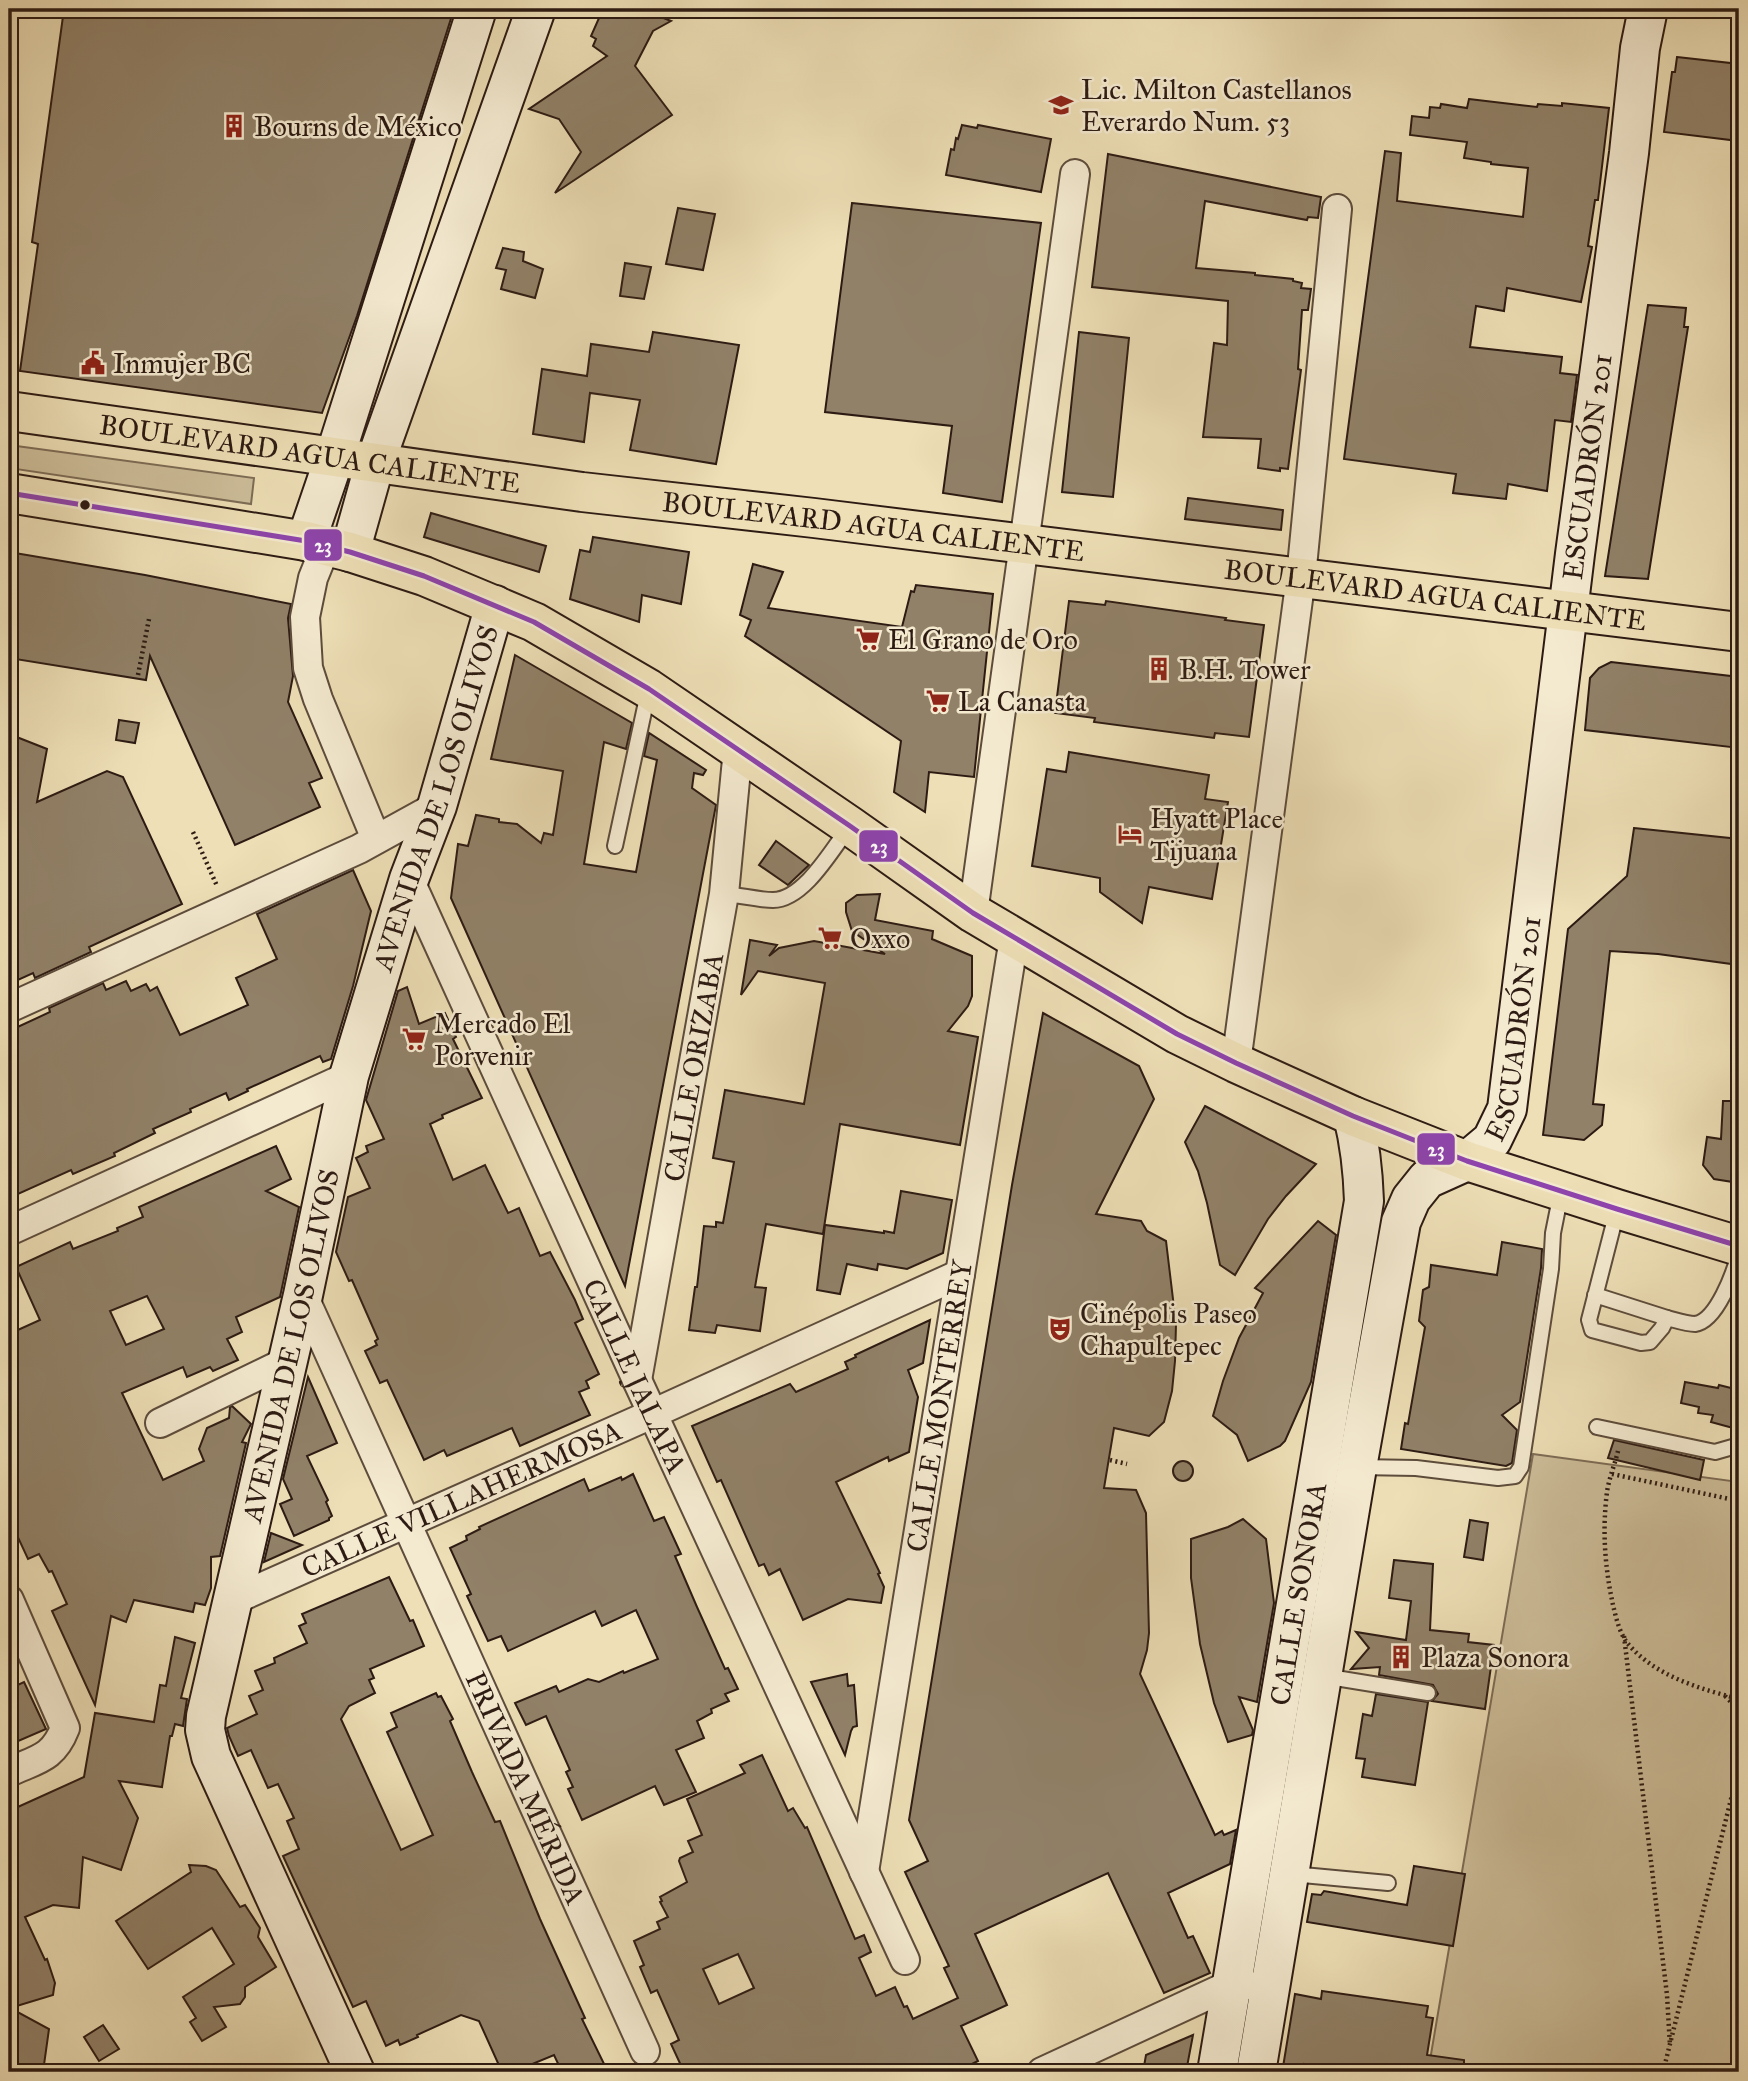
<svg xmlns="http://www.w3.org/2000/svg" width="1748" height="2081" viewBox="0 0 1748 2081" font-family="'IM FELL Great Primer',serif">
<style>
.green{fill:#cdbe9a;stroke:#7d6c56;stroke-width:2}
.building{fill:#918168;stroke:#2d1b13;stroke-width:2;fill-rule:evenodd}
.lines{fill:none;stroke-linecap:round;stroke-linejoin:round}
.lane-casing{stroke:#5d4c3c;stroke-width:18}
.street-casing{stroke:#5d4c3c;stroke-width:32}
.secondary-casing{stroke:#2d1b13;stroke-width:42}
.primary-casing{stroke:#2d1b13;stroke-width:42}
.path{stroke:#2d1b13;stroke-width:4.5;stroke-dasharray:2 3.5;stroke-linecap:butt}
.lane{stroke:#f4ead0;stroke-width:14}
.street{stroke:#f4ead0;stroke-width:28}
.secondary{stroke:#f4ead0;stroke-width:38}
.primary{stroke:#eedfb6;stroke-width:38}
.bus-1-casing{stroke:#f4ead0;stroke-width:10}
.bus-1{stroke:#8e44ad;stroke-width:5}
.bus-dot{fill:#2d1b13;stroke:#f4ead0;stroke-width:2.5}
.labels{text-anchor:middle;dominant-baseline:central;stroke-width:5;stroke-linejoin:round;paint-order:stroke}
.poi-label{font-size:28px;fill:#2d1b13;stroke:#f4ead0;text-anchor:start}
.street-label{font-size:28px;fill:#2d1b13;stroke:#f4ead0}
.line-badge{stroke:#f4ead0;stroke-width:2.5}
.badge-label{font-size:19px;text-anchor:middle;font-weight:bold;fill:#fff}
</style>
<rect width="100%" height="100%" fill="#eedfb6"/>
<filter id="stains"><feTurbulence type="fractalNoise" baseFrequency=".00286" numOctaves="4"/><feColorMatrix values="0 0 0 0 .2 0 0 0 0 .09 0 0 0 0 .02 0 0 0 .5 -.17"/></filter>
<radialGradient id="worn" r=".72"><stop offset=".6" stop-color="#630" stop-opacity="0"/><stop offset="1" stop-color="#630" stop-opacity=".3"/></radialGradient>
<!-- green -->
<g class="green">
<path d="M9 445 254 478 251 504 9 468Z"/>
<path d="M1533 1454 1739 1482V2072H1428Z"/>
</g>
<!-- building -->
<g class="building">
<path d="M64 9H454L357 316 322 413 20 371 38 244 32 242Z"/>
<path d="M603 9H641L671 21 653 31 635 66 672 115 555 193 581 152 559 119 529 109 607 56 593 46 596 39 591 36Z"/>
<path d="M1677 57 1739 64V141L1664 132 1672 72H1675Z"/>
<path d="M1469 99 1537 107 1538 104 1562 106V103L1609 108 1598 200H1595L1588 246 1592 247 1581 302 1507 288 1504 311 1476 306 1470 347 1562 357 1560 373 1577 375 1571 422 1555 420 1547 491 1508 484 1506 499 1453 493 1456 474 1344 459 1385 151 1401 153 1397 201 1523 217 1528 168 1491 164V162L1464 158 1467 142 1410 135 1412 116 1429 118 1430 107 1440 108 1441 104 1467 108Z"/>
<path d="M962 125 977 128 978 125 1051 139 1041 192 946 175 951 149 954 150 956 138 958 139Z"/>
<path d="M1108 154 1321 197 1318 218 1308 217 1307 220 1205 201 1196 268 1255 273V275L1293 279V281L1302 283 1301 288 1311 289 1308 310H1302L1298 369 1301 370 1288 469 1280 468V471L1258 468 1261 439 1203 437 1214 343 1227 345 1228 301 1092 287Z"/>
<path d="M852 203 1041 223 1002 502 943 493 952 426 825 412Z"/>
<path d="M678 208 715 214 703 270 666 264Z"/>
<path d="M503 248 524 252 523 261 543 269 535 298 501 289 506 270 496 268Z"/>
<path d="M625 263 651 267 644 299 620 296Z"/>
<path d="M1648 305 1686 308 1684 327H1688L1648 579 1605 576Z"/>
<path d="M653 332 739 345 716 464 630 450 640 400 590 393 584 442 533 434 542 369 587 376 591 344 649 352Z"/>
<path d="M1079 332 1129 338 1113 497 1062 492Z"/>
<path d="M1188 498 1283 510 1281 530 1185 519Z"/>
<path d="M431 513 546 546 539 572 424 537Z"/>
<path d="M593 537 689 552 681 604 642 595 639 622 570 599 580 550 590 552Z"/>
<path d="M9 552 145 575 291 604 288 618 293 676 288 702 322 778 309 783 320 807 235 845 150 656 146 680 9 658Z"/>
<path d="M753 564 783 572 768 608 902 627 911 591 914 592 916 585 993 594 974 777 929 772 925 812 894 792 901 741 745 636 751 620 740 615Z"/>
<path d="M1069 601 1105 605 1106 601 1226 618 1225 620 1264 625 1249 737 1215 733 1214 738 1094 722 1095 718 1055 713Z"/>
<path d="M515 655 632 723 626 749 604 742 584 864 636 872 657 760 644 756 649 733 706 770 703 775 694 773 692 788 716 805 625 1286 451 898 458 844 468 846 476 815 499 819V822L517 824 541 843 544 833 553 835 563 771 491 759Z"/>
<path d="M1611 662 1739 677V748L1585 730 1590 678 1599 668Z"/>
<path d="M119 720 139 723 135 743 116 740Z"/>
<path d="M9 734 47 749 37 802 107 771 123 777 182 904 89 947 91 952 35 978 33 973 9 984Z"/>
<path d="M1069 752 1209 775 1205 799 1228 802 1212 899 1149 887 1142 923 1100 892V878L1032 866 1047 769 1066 772Z"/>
<path d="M1634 828 1739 839V965L1658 954 1610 951 1593 1104 1604 1105 1602 1125 1584 1140 1543 1135 1568 929 1627 876Z"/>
<path d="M776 841 809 865 788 885 759 865Z"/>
<path d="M353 870 371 911 353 986 331 1059 323 1062 320 1056 247 1089 248 1091 229 1100 226 1093 190 1109 191 1112 153 1129 155 1133 114 1153 115 1156 73 1174 71 1170 18 1194 16 1189 9 1193V1031L50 1012 49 1008 103 983 106 990 126 981 131 991 146 984 150 991 157 987 180 1035 248 1005 236 978 277 959 257 914Z"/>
<path d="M880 894 875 920 933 931 932 939 972 956V996L968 1006 948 1031 978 1037 960 1145 840 1124 823 1234 766 1224 755 1287 766 1288 760 1331 717 1325 715 1333 689 1330 695 1287H697L704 1226 716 1227V1222L723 1223 734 1162 713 1158 725 1090 804 1104 825 983 758 971 741 995 750 940 777 945 769 956 779 948 814 941 885 954 852 931 846 912V903L857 895Z"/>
<path d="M407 987 419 1024 445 1013 456 1037 453 1039 482 1098 442 1115 443 1118 430 1124 453 1180 485 1165 508 1213 519 1208 540 1256 550 1252 575 1300 583 1319 575 1323 599 1374 586 1381 589 1388 579 1392 590 1415 520 1446 512 1428 447 1456 444 1450 424 1460 387 1380 380 1383 365 1351 377 1345 375 1341 378 1339 352 1280 349 1281 336 1252 348 1197 370 1188 356 1158 368 1152 366 1146 384 1139 366 1100 398 991Z"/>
<path d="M1043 1013 1139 1066 1154 1099 1096 1214 1141 1221 1147 1231 1166 1241 1176 1324 1175 1361 1172 1391 1164 1422 1149 1436 1114 1428 1104 1488 1136 1490 1146 1513 1149 1633 1147 1650 1140 1674 1215 1835 1222 1831 1224 1835 1236 1830 1230 1864 1168 1893 1188 1938 1193 1936 1210 1973 1164 1993 1108 1873 975 1934 1007 2005 961 2026 978 2061 956 2072H684L671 2044 679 2040 657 1990 651 1993 640 1967 644 1965 634 1941 660 1929 657 1922 668 1917 660 1902 662 1901 660 1897 687 1882 679 1861 680 1858 693 1852 688 1841 702 1835 687 1799 745 1773 740 1765 762 1755 788 1811 793 1808 805 1828 807 1827 855 1939 864 1935 871 1952 859 1958 876 1996 895 1987 904 2007 907 2006 913 2019 958 1998 944 1968 949 1966 905 1872 928 1861 909 1820 1012 1185ZM738 1954 754 1988 719 2004 703 1969Z"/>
<path d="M1723 1101H1739V1183L1714 1179 1703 1165 1707 1137 1721 1139Z"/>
<path d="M1205 1106 1316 1164 1286 1196 1268 1219 1235 1275 1220 1265 1207 1203 1198 1171 1185 1142Z"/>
<path d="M276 1146 291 1179 266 1191 299 1207 280 1297 236 1317 242 1332 227 1339 238 1360 213 1371 210 1367 187 1377 183 1367 122 1393 163 1480 204 1461 199 1449 207 1428 229 1418 230 1407 232 1406 251 1424 242 1442 246 1443 220 1556 211 1557V1588L205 1605 195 1603 193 1612 134 1600 126 1622 111 1616 95 1705 52 1611 67 1604 52 1571 49 1572 39 1554 28 1559 9 1518V1334L40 1320 16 1267 70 1242 73 1249 118 1231 117 1228 143 1217 139 1207ZM147 1296 164 1329 126 1345 110 1311Z"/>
<path d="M901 1191 952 1200 943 1253 907 1269 878 1264 877 1270 847 1264 840 1294 817 1290 825 1225 884 1233V1231L894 1233Z"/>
<path d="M1318 1221 1336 1235 1311 1382 1285 1441 1280 1446 1248 1461 1237 1435 1213 1416 1223 1381 1239 1338 1263 1293 1255 1288Z"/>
<path d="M1502 1242 1542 1249 1541 1268 1520 1402 1502 1415 1517 1430 1512 1463 1506 1466 1401 1449 1405 1423 1408 1424 1425 1327 1419 1321 1423 1290 1429 1287 1431 1265 1497 1275Z"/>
<path d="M930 1320 923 1363 908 1370 918 1397 909 1452 889 1461 888 1457 836 1482 880 1573 878 1574 884 1587 881 1603 848 1599 803 1620 780 1569 769 1575 764 1564 759 1566 721 1480 717 1482 692 1426 790 1384 796 1392 848 1369 845 1362 856 1357 855 1355Z"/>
<path d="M308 1377 337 1443 307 1456 328 1500 326 1502 332 1516 329 1518V1520L294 1536 280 1504 292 1499 283 1479Z"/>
<path d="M1685 1382 1718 1388 1719 1385 1739 1390V1399L1733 1428 1711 1422 1713 1415 1698 1413 1699 1407 1681 1403Z"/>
<path d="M1614 1440 1704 1460 1700 1480 1608 1458Z"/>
<circle cx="1183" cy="1471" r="10"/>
<path d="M633 1474 654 1521 664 1517 681 1554 675 1556 697 1607 725 1669 728 1668 738 1689 725 1694 729 1701 711 1709 712 1713 697 1721 704 1738 676 1750 696 1792 664 1805 655 1786 582 1820 568 1789 573 1787 566 1772 570 1770 546 1716 526 1725 515 1703 556 1686 559 1692 588 1679 599 1682 623 1671 624 1673 658 1659 636 1610 602 1626 595 1611 508 1651 501 1636 488 1641 467 1596 471 1594 450 1548 467 1540 466 1536 480 1529 479 1527 584 1479 589 1491 621 1477 622 1480Z"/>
<path d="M1243 1519 1266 1539 1274 1603 1257 1702 1239 1697 1253 1730 1252 1735 1228 1742 1214 1703 1200 1644 1191 1578V1539L1228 1527Z"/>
<path d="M1470 1520 1488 1523 1483 1560 1464 1557Z"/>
<path d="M271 1533 302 1545 264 1562Z"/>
<path d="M1394 1560 1433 1564 1430 1630 1469 1634 1468 1642 1494 1645 1485 1709 1432 1701 1438 1694 1433 1685 1379 1675 1380 1667 1351 1669 1369 1648 1356 1632 1406 1640 1411 1601 1389 1598Z"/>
<path d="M389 1577 410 1621 413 1620 424 1646 370 1669 374 1678 369 1680 375 1693 349 1706 341 1719 401 1850 433 1835 387 1732 397 1727 391 1713 436 1693 438 1697 441 1696 453 1719 450 1721 472 1772 495 1822 500 1821 540 1919 585 2018 582 2019 608 2072H562L554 2055 513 2072H502L479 2021 461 2015 417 2035 418 2037 400 2045 398 2040 386 2046 366 2001 353 2007 283 1856 299 1849 287 1821 294 1818 278 1784 268 1788 251 1750 238 1756 229 1736 227 1728 257 1714 249 1696 263 1690 255 1671 275 1663 274 1658 307 1643 299 1626 306 1623 302 1614Z"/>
<path d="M175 1637 195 1643 181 1698 187 1699 183 1726 175 1724 172 1736H170L162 1787 119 1781 138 1818 121 1870 83 1857 79 1908 53 1905 25 1917 45 1960 47 1959 55 1983 54 1988 53 1995 10 2008 49 2029 43 2072H9V1811L84 1777 95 1713 154 1722 160 1685 166 1686Z"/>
<path d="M847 1674 848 1686 854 1685 857 1726 853 1727 851 1731 845 1755 811 1682Z"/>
<path d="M24 1682 46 1729 9 1745V1689Z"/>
<path d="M1376 1694 1428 1702 1415 1785 1362 1777 1365 1759 1356 1758 1363 1714 1372 1716Z"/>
<path d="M189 1865 206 1866 216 1870 240 1907 245 1905 260 1928 258 1937 276 1967 245 1987V1997L240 2004 214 2007 226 2027 202 2041 190 2022 196 2018 183 1997 234 1964 212 1928 148 1969 116 1921 191 1872Z"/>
<path d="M1414 1866 1465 1874 1453 1946 1307 1922 1312 1894 1321 1895 1324 1891 1407 1905Z"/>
<path d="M1322 1991 1428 2006 1426 2017 1433 2018 1427 2055 1464 2060V2072H1399L1360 2066 1357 2072 1304 2064 1303 2070 1283 2067 1295 1994 1321 1999Z"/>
<path d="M103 2025 119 2049 99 2061 84 2037Z"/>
<path d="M1193 2035 1186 2072H1143L1146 2055Z"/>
</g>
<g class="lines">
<!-- lane casing -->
<g class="lane-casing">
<g id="lane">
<path d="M615 846 648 693"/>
<path d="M724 894C740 895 758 900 773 900 804 900 833 848 850 826"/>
<path d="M1595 1295 1667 1318 1662 1328 1650 1342 1641 1343 1592 1330 1589 1320 1617 1211"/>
<path d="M1667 1318C1675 1320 1687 1324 1695 1324 1717 1321 1734 1272 1739 1254"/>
<path d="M1597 1427 1715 1452 1736 1446 1739 1442"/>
<path d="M1358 1467 1416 1468 1498 1478 1515 1476 1521 1467 1551 1269 1553 1233 1561 1193"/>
<path d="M1323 1676 1428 1693"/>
<path d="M1292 1874 1388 1883"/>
</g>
</g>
<!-- street casing -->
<g class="street-casing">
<g id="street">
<path d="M326 546 313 578 305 617 308 668 318 699 376 839"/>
<path id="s1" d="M409 879 637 1380 905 1960"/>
<path d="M973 913 1075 174"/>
<path d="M9 1008 359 849 437 806"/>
<path d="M1236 1063 1301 577 1337 209"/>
<path d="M9 1231 349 1076"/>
<path id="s2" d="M303 1295 645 2051"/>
<path id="s3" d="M637 1380 724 894 738 749"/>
<path d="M160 1423 288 1361"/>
<path d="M9 1600 65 1728C53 1759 37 1759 9 1772"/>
<path id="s4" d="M231 1601 652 1414 960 1274"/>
<path id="s5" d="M864 1872 1014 938"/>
<path d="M1042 2072 1232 1984 1247 1985"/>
</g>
</g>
<!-- secondary casing -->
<g class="secondary-casing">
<g id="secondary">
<path d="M306 541 335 456 477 9"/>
<path d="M350 552 375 463 536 9"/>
<path id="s6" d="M355 2072 211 1756 205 1730 206 1716 303 1295 349 1076 409 879 437 806 495 605"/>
<path id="s7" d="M1217 2072 1364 1201C1363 1171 1360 1144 1353 1116"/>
<path id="s8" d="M1256 2072 1357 1467 1401 1222 1411 1199 1427 1179 1467 1161 1492 1140 1507 1109 1575 554 1629 153 1640 48 1648 9"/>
</g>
</g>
<!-- primary casing -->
<g class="primary-casing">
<g id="primary">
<path id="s9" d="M9 411 582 492 814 518 1739 632"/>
<path d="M9 493 306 541 350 552 424 576 534 622 649 689 850 826 973 913 1177 1034 1236 1063 1353 1116 1467 1161 1617 1209 1739 1246"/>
</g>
</g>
<!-- path -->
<g class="path">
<path d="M138 675 149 619"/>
<path d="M193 832 217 886"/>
<path d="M1618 1451C1615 1464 1609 1478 1607 1492 1602 1531 1605 1568 1613 1605 1616 1618 1620 1635 1629 1645 1657 1677 1701 1689 1739 1699"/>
<path d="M1110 1460 1127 1464"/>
<path d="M1612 1474 1739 1501"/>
<path d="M1624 1636 1667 1995 1670 2046"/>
<path d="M1725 1696 1739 1710"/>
<path d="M1663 2072 1739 1767"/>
</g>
<!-- lane -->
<use href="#lane" class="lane"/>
<!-- street -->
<use href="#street" class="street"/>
<!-- secondary -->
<use href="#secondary" class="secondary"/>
<!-- primary -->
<use href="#primary" class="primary"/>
<!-- bus-1 casing -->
<g class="bus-1-casing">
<path id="bus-1" d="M9 493 306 541 350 552 424 576 534 622 649 689 850 826 973 913 1177 1034 1236 1063 1353 1116 1467 1161 1617 1209 1739 1246"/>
</g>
<!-- bus-1 -->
<use href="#bus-1" class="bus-1"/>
</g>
<!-- icons -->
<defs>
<g id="school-bare" transform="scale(1.89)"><path d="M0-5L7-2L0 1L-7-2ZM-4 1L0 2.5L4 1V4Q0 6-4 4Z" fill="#8f2418" stroke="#f4ead0" stroke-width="2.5" paint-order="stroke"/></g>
<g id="building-bare" transform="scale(1.89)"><path d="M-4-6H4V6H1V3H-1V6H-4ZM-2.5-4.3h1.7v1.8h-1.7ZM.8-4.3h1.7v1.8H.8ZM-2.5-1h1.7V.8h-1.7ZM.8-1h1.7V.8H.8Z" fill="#8f2418" stroke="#f4ead0" stroke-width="2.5" paint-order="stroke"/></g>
<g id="civic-bare" transform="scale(1.89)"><path d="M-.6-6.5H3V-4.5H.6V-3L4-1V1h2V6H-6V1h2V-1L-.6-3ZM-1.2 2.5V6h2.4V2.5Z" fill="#8f2418" stroke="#f4ead0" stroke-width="2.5" paint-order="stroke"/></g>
<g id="supermarket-bare" transform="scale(1.89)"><path d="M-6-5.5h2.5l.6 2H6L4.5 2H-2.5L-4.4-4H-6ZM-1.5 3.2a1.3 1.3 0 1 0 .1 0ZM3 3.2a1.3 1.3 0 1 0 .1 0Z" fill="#8f2418" stroke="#f4ead0" stroke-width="2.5" paint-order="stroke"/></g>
<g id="hotel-bare" transform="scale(1.89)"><path d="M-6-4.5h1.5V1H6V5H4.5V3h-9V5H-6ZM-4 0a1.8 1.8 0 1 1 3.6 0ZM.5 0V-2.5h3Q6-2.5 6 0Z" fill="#8f2418" stroke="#f4ead0" stroke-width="2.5" paint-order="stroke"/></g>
<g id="theatre-bare" transform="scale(1.89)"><path d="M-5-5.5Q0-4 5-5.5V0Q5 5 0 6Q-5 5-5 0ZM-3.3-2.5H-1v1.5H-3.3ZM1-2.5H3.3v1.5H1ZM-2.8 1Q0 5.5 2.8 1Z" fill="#8f2418" stroke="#f4ead0" stroke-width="2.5" paint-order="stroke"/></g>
</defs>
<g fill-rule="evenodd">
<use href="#school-bare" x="1061" y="105"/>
<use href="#building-bare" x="234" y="126"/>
<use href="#civic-bare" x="93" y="363"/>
<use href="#supermarket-bare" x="868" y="639"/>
<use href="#building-bare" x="1159" y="669"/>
<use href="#supermarket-bare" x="938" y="701"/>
<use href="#hotel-bare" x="1130" y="834"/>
<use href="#supermarket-bare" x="830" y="938"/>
<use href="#supermarket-bare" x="414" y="1039"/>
<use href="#theatre-bare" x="1060" y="1329"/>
<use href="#building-bare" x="1401" y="1657"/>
</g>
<!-- markers -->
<circle class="bus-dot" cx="85" cy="505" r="6"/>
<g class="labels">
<!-- poi labels -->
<g class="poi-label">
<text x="1081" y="89">Lic. Milton Castellanos<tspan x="1081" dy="32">Everardo Num. 53</tspan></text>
<text x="254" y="126">Bourns de México</text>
<text x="113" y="363">Inmujer BC</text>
<text x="888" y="639">El Grano de Oro</text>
<text x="1179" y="669">B.H. Tower</text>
<text x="958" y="701">La Canasta</text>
<text x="1150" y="818">Hyatt Place<tspan x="1150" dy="32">Tijuana</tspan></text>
<text x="850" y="938">Oxxo</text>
<text x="434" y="1023">Mercado El<tspan x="434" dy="32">Porvenir</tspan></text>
<text x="1080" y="1313">Cinépolis Paseo<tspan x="1080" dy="32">Chapultepec</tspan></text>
<text x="1421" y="1657">Plaza Sonora</text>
</g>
<!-- street labels -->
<g class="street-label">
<text stroke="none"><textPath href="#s9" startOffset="304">BOULEVARD AGUA CALIENTE</textPath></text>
<text stroke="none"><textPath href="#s8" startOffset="1671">ESCUADRÓN 201</textPath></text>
<text stroke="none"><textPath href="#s9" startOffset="872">BOULEVARD AGUA CALIENTE</textPath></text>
<text stroke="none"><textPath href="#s9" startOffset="1438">BOULEVARD AGUA CALIENTE</textPath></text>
<text stroke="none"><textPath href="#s6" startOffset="1335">AVENIDA DE LOS OLIVOS</textPath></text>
<text stroke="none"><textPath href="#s8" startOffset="1104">ESCUADRÓN 201</textPath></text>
<text stroke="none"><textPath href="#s3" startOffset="318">CALLE ORIZABA</textPath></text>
<text stroke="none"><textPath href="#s6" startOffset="768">AVENIDA DE LOS OLIVOS</textPath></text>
<text stroke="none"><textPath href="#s1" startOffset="546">CALLE JALAPA</textPath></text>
<text stroke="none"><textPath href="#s5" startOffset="472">CALLE MONTERREY</textPath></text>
<text stroke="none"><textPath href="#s4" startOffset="252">CALLE VILLAHERMOSA</textPath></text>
<text stroke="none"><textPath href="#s7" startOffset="485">CALLE SONORA</textPath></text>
<text stroke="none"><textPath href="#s2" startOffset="541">PRIVADA MÉRIDA</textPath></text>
</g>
</g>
<g class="line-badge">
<rect x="303" y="528" width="40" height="34" rx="7" fill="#8e44ad"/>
<rect x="858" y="829" width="41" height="34" rx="7" fill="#8e44ad"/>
<rect x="1416" y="1132" width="40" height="34" rx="7" fill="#8e44ad"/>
</g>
<g class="badge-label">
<text x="323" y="552">23</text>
<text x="879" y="853">23</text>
<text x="1436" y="1156">23</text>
</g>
<!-- margin -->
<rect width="1748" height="2081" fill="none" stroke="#eedfb6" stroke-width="35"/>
<rect x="10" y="10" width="1727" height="2060" fill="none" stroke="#2d1b13" stroke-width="3.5"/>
<rect x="18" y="18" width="1713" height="2046" fill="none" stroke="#2d1b13" stroke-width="2"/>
<rect width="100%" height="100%" filter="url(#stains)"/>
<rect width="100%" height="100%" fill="url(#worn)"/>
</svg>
